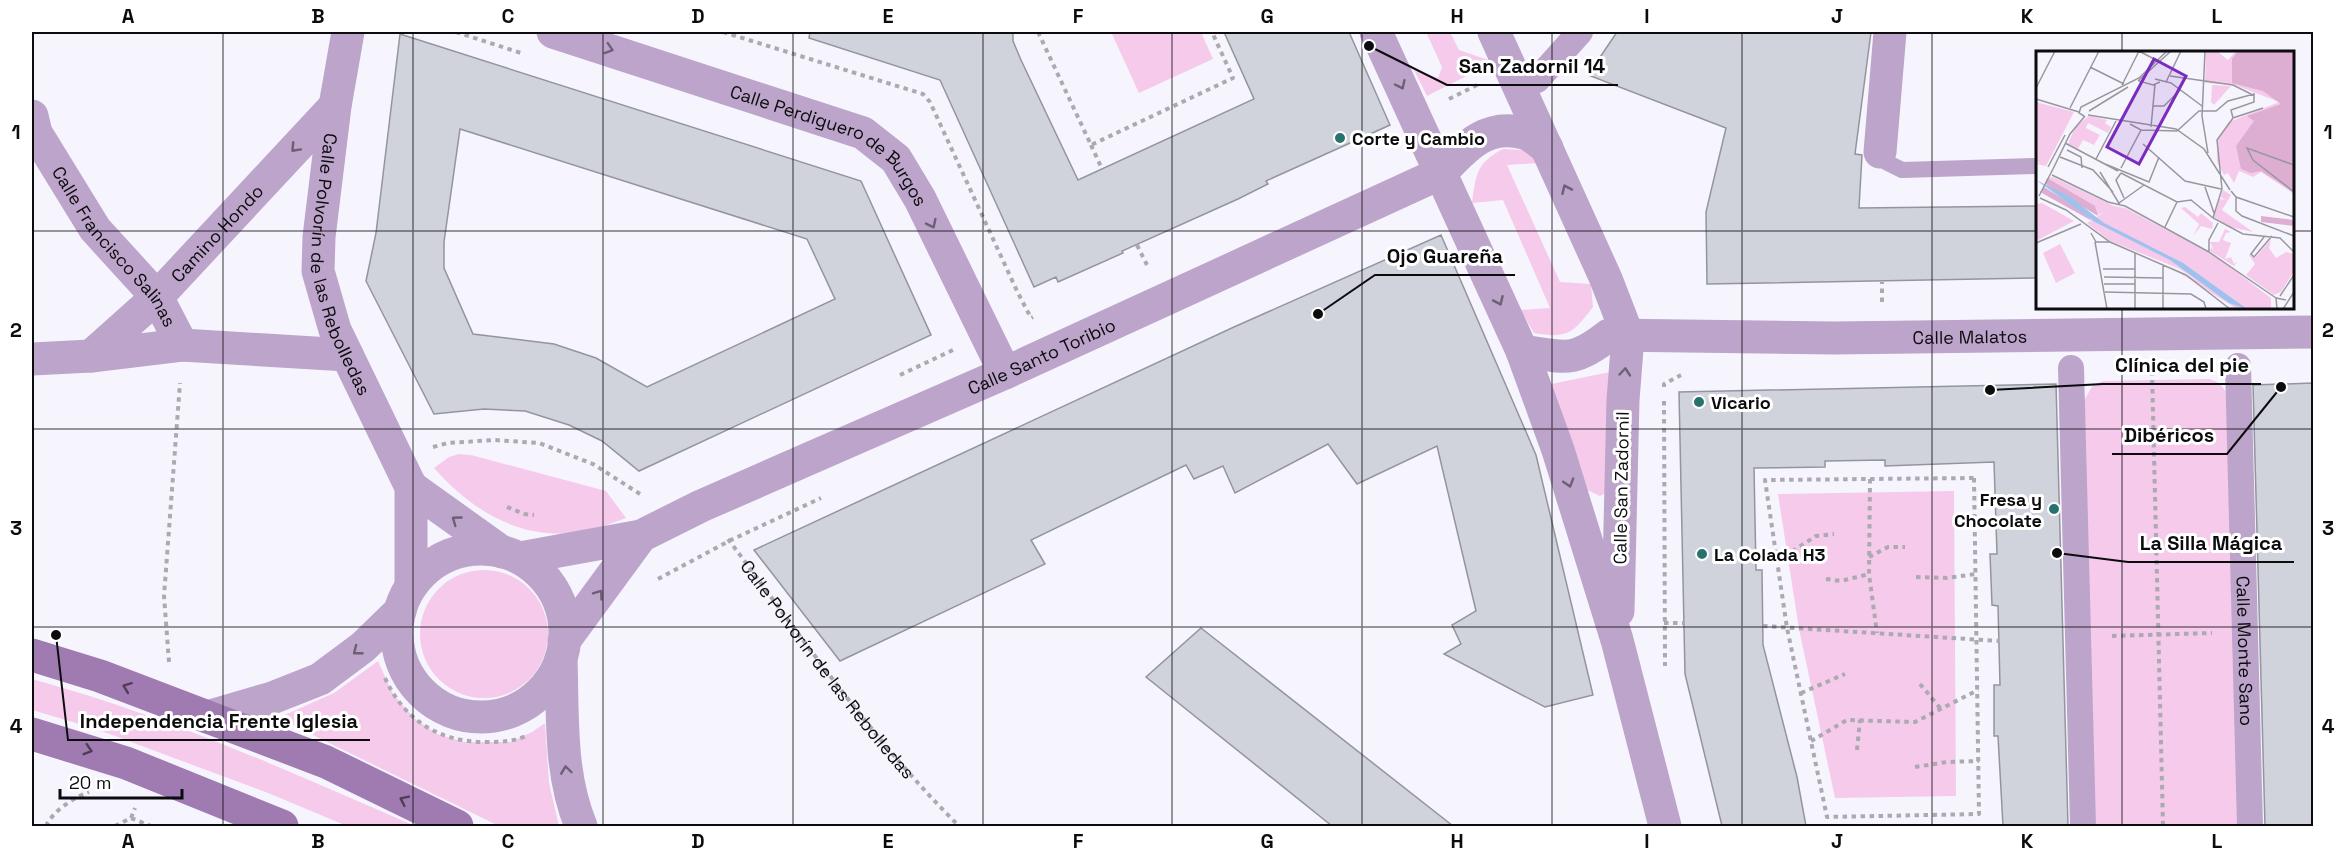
<svg xmlns="http://www.w3.org/2000/svg" width="2345" height="858" viewBox="0 0 2345 858" font-family="'Space Grotesk',sans-serif">
<style>
.green{fill:#f6caeb}
.building{fill:#d0d3dc;stroke:#93959d;stroke-width:1.5;fill-rule:evenodd}
.lines{fill:none;stroke-linecap:round;stroke-linejoin:round}
.path{stroke:#abaab1;stroke-width:4;stroke-dasharray:4.5 4.5;stroke-linecap:butt}
.service{stroke:#bda4ca;stroke-width:16}
.pedestrian{stroke:#bda4ca;stroke-width:26}
.minor{stroke:#bda4ca;stroke-width:33}
.secondary{stroke:#a07bb2;stroke-width:33}
.oneway{stroke:#6d5f75}
.oneway2{stroke:#4f3d58}
.grid{fill:none;stroke:#0c0b0e;stroke-width:1.5;stroke-opacity:0.55}
.poi-dot{fill:#28726e;stroke:#fff;stroke-width:2}
.labels{text-anchor:middle;dominant-baseline:central;stroke-width:6;stroke-linejoin:round;paint-order:stroke}
.poi-label{font-size:18px;font-weight:bold;fill:#0c0b0e;stroke:#fff;text-anchor:start}
.street-label{font-size:18px;fill:#0c0b0e;stroke:#fff}
.inset-road{fill:none;stroke:#98979e;stroke-width:1.5}
.view{fill:#7b2cbf;fill-opacity:0.15;stroke:#7b2cbf;stroke-width:3}
.inset-edge{fill:none;stroke:#0c0b0e;stroke-width:3}
.leader{fill:none;stroke:#0c0b0e;stroke-width:2}
.callout-dot{fill:#0c0b0e;stroke:#fff;stroke-width:2}
.callout-label{font-size:20px;text-anchor:middle;font-weight:bold;fill:#0c0b0e;stroke:#fff;stroke-width:6;stroke-linejoin:round;paint-order:stroke}
.neatline{fill:none;stroke:#0c0b0e;stroke-width:2}
.grid-label{font-size:20px;text-anchor:middle;font-weight:bold;fill:#0c0b0e}
</style>
<rect width="100%" height="100%" fill="#f6f5fe"/>
<!-- green -->
<g class="green">
<path d="M1111 32H1201L1213 59 1139 93Z"/>
<path d="M1426 32H1450L1459 50 1494 62 1427 96 1414 70 1438 78 1442 67Z"/>
<path d="M1503 149 1526 150 1538 163 1507 165 1560 282 1591 284 1593 307C1573 333 1568 339 1534 333L1520 310 1550 308 1503 200 1472 203C1476 175 1476 163 1503 149Z"/>
<path d="M1610 372 1613 489 1600 496 1587 490 1551 384Z"/>
<path d="M2209 379C2219 381 2224 387 2228 397L2240 826H2089L2082 404 2093 385 2103 381Z"/>
<path d="M459 454 471 455 606 491 626 518C612 523 596 530 581 532 522 541 473 512 434 468L449 457Z"/>
<path d="M1954 491 1956 796 1835 798 1799 629 1778 494Z"/>
<circle cx="484" cy="634" r="64"/>
<path d="M378 661 393 694 414 718 437 734 464 742H510L532 732 545 723 549 783 559 826H499L278 718 334 693Z"/>
<path d="M32 679C164 715 289 771 415 826H347L268 793 96 729 32 710Z"/>
</g>
<!-- building -->
<g class="building">
<path d="M810 32H1013V41L1021 60 1078 180 1254 99 1224 32H1349L1390 125 1266 181 1268 184 1238 199 1122 251 1123 253 1058 282 1056 277 1034 287 940 80 809 38Z"/>
<path d="M1617 32H1871L1855 154 1862 155 1859 208 2037 206V278L1707 284 1706 212 1726 128 1588 75Z"/>
<path d="M400 34 861 181 931 335 639 471 602 441 569 425 525 411 484 409 434 414 366 281 376 233ZM460 129 807 239 835 299 647 387 596 358 554 344 473 334 444 268V242Z"/>
<path d="M1441 235 1536 455 1593 695 1545 707 1444 654 1461 644 1452 625 1476 611 1437 446 1357 484 1328 444 1235 493 1223 466 1194 479 1186 465 1031 540 1045 564 840 661 754 550 1234 327Z"/>
<path d="M2313 383V826H2265L2253 385Z"/>
<path d="M2056 384 2068 826H2003L1998 736H1994V685H2000L1998 606 1992 605 1990 554H1997L1994 462 1885 466V460L1825 461V467L1754 468 1756 570H1762L1763 645 1797 777 1806 826H1722L1685 674 1679 392Z"/>
<path d="M1201 628 1453 826H1332L1146 677Z"/>
</g>
<g class="lines">
<!-- path -->
<g class="path">
<path d="M456 32 521 53"/>
<path d="M723 32 923 94 930 102 1017 291 1031 318 1033 317"/>
<path d="M1038 32 1091 145 1233 78 1212 32"/>
<path d="M1449 99 1477 85"/>
<path d="M1091 145 1102 169"/>
<path d="M1137 245 1147 265"/>
<path d="M1882 302V282"/>
<path d="M2152 371 2163 826"/>
<path d="M900 375 953 350"/>
<path d="M1664 387V384L1681 375"/>
<path d="M1664 401 1665 666"/>
<path d="M433 447 448 443 494 440 539 443 593 464 640 494"/>
<path d="M1974 478 1979 814 1827 817 1787 628 1765 480Z"/>
<path d="M1870 479 1869 574 1877 633"/>
<path d="M507 507 524 514 534 515"/>
<path id="s1" d="M728 539C801 636 873 741 959 826"/>
<path d="M1869 557 1888 547H1905"/>
<path d="M1777 561 1816 536 1834 534"/>
<path d="M1916 577 1947 578 1976 574"/>
<path d="M658 579 729 541 821 498"/>
<path d="M1826 579 1841 581 1869 574"/>
<path d="M1664 623H1684"/>
<path d="M1763 626 1999 641"/>
<path d="M2112 636 2212 633"/>
<path d="M169 662 164 596 180 383"/>
<path d="M385 678C404 720 439 742 485 742 501 742 511 742 526 736"/>
<path d="M1920 684 1941 709"/>
<path d="M1801 693 1845 674"/>
<path d="M1811 741 1847 720 1915 722 1978 690"/>
<path d="M1857 750 1860 720"/>
<path d="M1915 767 1947 762 1979 761"/>
<path d="M131 818 135 808"/>
<path d="M46 826C53 811 73 798 89 792"/>
<path d="M115 826 131 818 151 826"/>
</g>
<!-- service -->
<path class="service" d="M1880 152 1886 162 1902 170 2038 166"/>
<!-- pedestrian -->
<g class="pedestrian">
<path d="M1537 80 1580 32"/>
<path id="s2" d="M2238 366 2250 826"/>
<path d="M2071 368 2083 826"/>
</g>
<!-- minor -->
<g class="minor">
<path id="s3" d="M348 32 335 106 319 237 318 271 335 330 411 487V586"/>
<path id="s4" d="M553 32 863 133 896 159 920 199 1005 373"/>
<path d="M1376 32 1522 351 1558 450 1617 640 1665 826"/>
<path d="M1494 32 1606 279 1628 336 1623 400 1618 611"/>
<path id="s5" d="M32 116 36 133 95 229 157 297 182 345"/>
<path d="M1880 152 1890 32"/>
<path id="s6" d="M1522 351C1565 357 1572 364 1609 335L1834 338 2314 332"/>
<path id="s7" d="M91 356 157 297 335 106"/>
<path d="M32 359 91 356 182 345 347 355"/>
<path d="M411 487 502 552"/>
<circle cx="481" cy="633" r="84"/>
<path id="s8" d="M520 558 641 536 701 506 1005 373 1441 173C1465 148 1485 123 1524 133 1532 135 1540 143 1547 148"/>
<path d="M564 641 641 536"/>
<path d="M561 659C563 715 559 773 581 826"/>
<path d="M207 717 272 698 320 679 363 647 400 611"/>
</g>
<!-- secondary -->
<g class="secondary">
<path d="M32 655 100 676 326 762 457 826"/>
<path d="M32 734 126 763 282 826"/>
</g>
</g>
<!-- one-way arrows -->
<defs><path id="oneway-chevron" d="M-2-3.5L2.5 0L-2 3.5" fill="none" stroke-width="1.6" stroke-linecap="round" stroke-linejoin="round" transform="scale(1.5)"/></defs>
<g class="oneway">
<use href="#oneway-chevron" transform="translate(609 49) rotate(18)"/>
<use href="#oneway-chevron" transform="translate(1401 85) rotate(65)"/>
<use href="#oneway-chevron" transform="translate(295 148) rotate(133)"/>
<use href="#oneway-chevron" transform="translate(1566 189) rotate(-114)"/>
<use href="#oneway-chevron" transform="translate(932 224) rotate(64)"/>
<use href="#oneway-chevron" transform="translate(1499 301) rotate(66)"/>
<use href="#oneway-chevron" transform="translate(1625 372) rotate(-85)"/>
<use href="#oneway-chevron" transform="translate(1569 483) rotate(73)"/>
<use href="#oneway-chevron" transform="translate(456 520) rotate(-144)"/>
<use href="#oneway-chevron" transform="translate(599 594) rotate(-54)"/>
<use href="#oneway-chevron" transform="translate(357 651) rotate(142)"/>
<use href="#oneway-chevron" transform="translate(566 770) rotate(-98)"/>
</g>
<g class="oneway2">
<use href="#oneway-chevron" transform="translate(127 687) rotate(-159)"/>
<use href="#oneway-chevron" transform="translate(88 750) rotate(17)"/>
<use href="#oneway-chevron" transform="translate(404 800) rotate(-154)"/>
</g>
<!-- grid -->
<path class="grid" d="M223 32V826M413 32V826M603 32V826M793 32V826M983 32V826M1172 32V826M1362 32V826M1552 32V826M1742 32V826M1932 32V826M2122 32V52M32 231H2038M2292 231H2314M2122 308V826M32 429H2314M32 627H2314"/>
<!-- markers -->
<g class="poi-dot">
<circle cx="1340" cy="138" r="6"/>
<circle cx="1699" cy="402" r="6"/>
<circle cx="2054" cy="509" r="6"/>
<circle cx="1702" cy="554" r="6"/>
</g>
<g class="labels">
<!-- poi labels -->
<g class="poi-label">
<text x="1352" y="138">Corte y Cambio</text>
<text x="1711" y="402">Vicario</text>
<text x="2042" y="499" text-anchor="end">Fresa y<tspan x="2042" dy="21">Chocolate</tspan></text>
<text x="1714" y="554">La Colada H3</text>
</g>
<!-- street labels -->
<g class="street-label">
<text stroke="none"><textPath href="#s4" startOffset="304">Calle Perdiguero de Burgos</textPath></text>
<text stroke="none"><textPath href="#s7" startOffset="176">Camino Hondo</textPath></text>
<text stroke="none"><textPath href="#s5" startOffset="156">Calle Francisco Salinas</textPath></text>
<text stroke="none"><textPath href="#s3" startOffset="238">Calle Polvorín de las Rebolledas</textPath></text>
<text stroke="none"><textPath href="#s6" startOffset="454">Calle Malatos</textPath></text>
<text stroke="none"><textPath href="#s8" startOffset="562">Calle Santo Toribio</textPath></text>
<text transform="translate(1621 488) rotate(-89)">Calle San Zadornil</text>
<text stroke="none"><textPath href="#s2" startOffset="285">Calle Monte Sano</textPath></text>
<text stroke="none"><textPath href="#s1" startOffset="164">Calle Polvorín de las Rebolledas</textPath></text>
</g>
</g>
<!-- overview -->
<g transform="translate(2036 51)">
<rect width="258" height="258" fill="#f6f5fe"/>
<path d="M170 0H181L192 9 200 0H258V143L225 121 217 126 203 120 198 132 192 122 188 124 181 111V89L193 71 243 51 199 34 169 32ZM176 34 195 35 178 54 175 51ZM0 51 38 61 10 115 0 113 4 112 0 110ZM53 65 71 69 69 72 75 76 72 82 52 72 50 77 64 84 58 94 47 89 42 98 32 93 39 76ZM17 126 78 155 89 157 178 204 235 247V258H201L131 214 161 229 142 217 74 190 51 172 67 162 62 164 11 127ZM187 139 195 144 186 159 217 181 194 176 178 166 184 148 189 149 185 146ZM6 152 38 170 0 190V153ZM149 156 162 166 165 162 177 172 176 178 165 175 157 185 163 173 145 157ZM189 178 195 181 190 182 187 189 195 192 189 208 195 206 198 213 201 211 198 215 174 200 175 196 178 200 174 191H183ZM226 188 215 203 219 207 235 188 233 197 240 207 250 201 258 203V220L245 241 238 244 210 224 219 213 213 204ZM24 193 39 222 20 232 7 202Z" fill="#f6caeb"/>
<path d="M202 0H258V141L225 120 215 122 205 118 200 95 218 70 211 65 245 53 227 40 196 32V8ZM11 127 59 155 62 165 12 135 9 132ZM8 136 49 162 56 170 4 141ZM225 165 258 169V175L225 171Z" fill="#deaed2"/>
<path d="M0 129 33 145 68 172 147 212 211 258 193 252 134 209 59 171Z" fill="#9dc2ed"/>
<path class="inset-road" d="M103 0 120 9M169 0 166 65 172 102M54 16 88 33M134 25 197 34 215 43M119 28 135 32 166 55M102 30 135 0M103 30 117 34 124 31M130 31 145 0M86 34 103 0M0 37 19 0M0 48 43 61M117 55H128L144 39M34 57 63 0M227 57 197 67 181 89 186 138 177 167 207 183 244 187 258 201M53 60 92 36M52 64 140 78 168 98 194 139M48 65 43 62 45 56 103 27 131 0M94 73 105 79 141 80 163 60H180L192 50 218 43V51L195 59 197 67M115 76 119 33M29 92 82 120M107 93 149 130 185 138M31 99 45 106 46 117M24 106 57 119 77 141M60 108 80 70M69 113 113 131 123 106M258 114 211 97 217 109 258 141M12 116 29 84M85 117 105 79M17 118 34 83 49 65M64 121 84 154M85 122 141 151 155 149 177 167M85 122 80 129 88 147M16 124 72 151 89 155 173 201 240 247M169 136 178 162M195 140 200 146 258 166M3 145 17 118M200 146V160L206 165 258 185M4 147 30 159 74 191 150 224 194 258M83 152 108 134M129 176 141 151M55 182 60 191H73M228 186 215 203 218 206 236 185M59 191 71 258M0 192 45 173M173 200V189L182 172M99 202V258M127 214V258M67 218H99M68 226 127 227M68 233H99M69 241 155 243 168 251 170 258M244 245 258 224M241 258 240 247 250 249M247 258 258 241"/>
<path class="view" d="M118 8 150 25 103 113 71 96Z"/>
<rect width="258" height="258" class="inset-edge"/>
</g>
<!-- callouts -->
<path class="leader" d="M1369 46L1447 85H1618M1318 314L1375 275H1515M1990 390L2103 384H2261M2281 387L2227 454H2112M2057 553L2128 562H2294M56 635L68 740H370"/>
<g class="callout-dot">
<circle cx="1369" cy="46" r="6"/>
<circle cx="1318" cy="314" r="6"/>
<circle cx="1990" cy="390" r="6"/>
<circle cx="2281" cy="387" r="6"/>
<circle cx="2057" cy="553" r="6"/>
<circle cx="56" cy="635" r="6"/>
</g>
<g class="callout-label">
<text x="1532" y="73">San Zadornil 14</text>
<text x="1445" y="263">Ojo Guareña</text>
<text x="2182" y="372">Clínica del pie</text>
<text x="2169" y="442">Dibéricos</text>
<text x="2211" y="550">La Silla Mágica</text>
<text x="219" y="728">Independencia Frente Iglesia</text>
</g>
<!-- border -->
<rect width="2345" height="858" fill="none" stroke="#ffffff" stroke-width="66"/>
<!-- scale -->
<path d="M60 789v9h122v-9" fill="none" stroke="#0c0b0e" stroke-width="3"/>
<text x="69" y="789" font-size="18" fill="#0c0b0e" stroke="#ffffff" stroke-width="4.5" paint-order="stroke">20 m</text>
<rect x="33" y="33" width="2279" height="792" class="neatline"/>
<g class="grid-label">
<text x="128" y="23">A</text>
<text x="318" y="23">B</text>
<text x="508" y="23">C</text>
<text x="698" y="23">D</text>
<text x="888" y="23">E</text>
<text x="1078" y="23">F</text>
<text x="1267" y="23">G</text>
<text x="1457" y="23">H</text>
<text x="1647" y="23">I</text>
<text x="1837" y="23">J</text>
<text x="2027" y="23">K</text>
<text x="2217" y="23">L</text>
<text x="16" y="139">1</text>
<text x="2328" y="139">1</text>
<text x="16" y="337">2</text>
<text x="2328" y="337">2</text>
<text x="16" y="535">3</text>
<text x="2328" y="535">3</text>
<text x="16" y="733">4</text>
<text x="2328" y="733">4</text>
<text x="128" y="848">A</text>
<text x="318" y="848">B</text>
<text x="508" y="848">C</text>
<text x="698" y="848">D</text>
<text x="888" y="848">E</text>
<text x="1078" y="848">F</text>
<text x="1267" y="848">G</text>
<text x="1457" y="848">H</text>
<text x="1647" y="848">I</text>
<text x="1837" y="848">J</text>
<text x="2027" y="848">K</text>
<text x="2217" y="848">L</text>
</g>
</svg>
